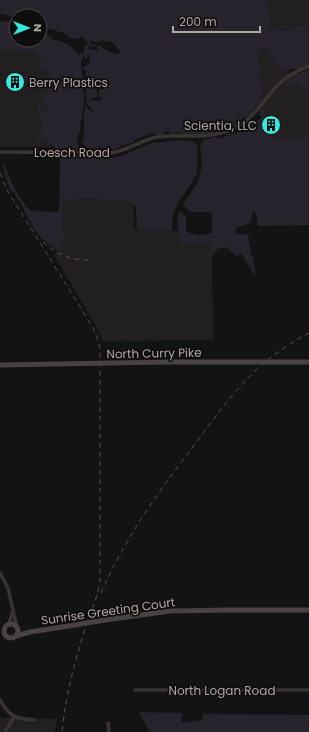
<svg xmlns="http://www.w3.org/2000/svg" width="309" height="732" viewBox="0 0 309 732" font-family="Poppins,sans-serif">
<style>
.built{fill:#211f1f}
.green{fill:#26232c}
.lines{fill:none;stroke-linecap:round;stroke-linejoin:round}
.street{stroke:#393434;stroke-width:3.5}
.secondary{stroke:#494242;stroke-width:5}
.rail{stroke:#544d4d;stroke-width:1;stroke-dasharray:5 4;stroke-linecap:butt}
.secondary-bridge{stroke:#494242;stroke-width:5}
.labels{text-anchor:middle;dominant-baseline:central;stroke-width:3.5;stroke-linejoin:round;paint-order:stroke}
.poi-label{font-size:12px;fill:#b4a5a5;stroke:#0f0e0e;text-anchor:start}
.street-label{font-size:12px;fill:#b4a5a5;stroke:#0f0e0e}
</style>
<rect width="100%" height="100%" fill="#141313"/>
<!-- built -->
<g class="built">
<path d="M268 0H309V25H305L292 29 278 30 271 28Z"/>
<path d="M265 47 274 61 287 69 293 77 292 86H295V83H297L309 90V136L281 139 271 137 263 125 264 117 260 111H254L255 106 263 93 260 75 261 69 258 64 260 50Z"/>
<path d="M5 50 34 51 51 70V147H0V51Z"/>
<path d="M101 199 133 203 134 229 179 230 180 243 212 242 213 340 103 341 98 329 54 255 63 246 61 200Z"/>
<path d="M0 717 57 719 55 732H0Z"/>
</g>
<!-- green -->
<g class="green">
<path d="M0 0H268L271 28C287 34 295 25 309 25V64L297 69 284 70 274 61 264 47 260 50 258 64 261 65V69L260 75 263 93 260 99 261 104H256C252 114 253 115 242 118 240 127 225 131 218 132 214 133 211 133 208 134L185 137 179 132 175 134H170L169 132 165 131 164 135 158 136 152 133 140 138 137 139 130 144 122 145 113 151 109 145 108 148H104L99 147 95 149 86 147 82 143 84 138C82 130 86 123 83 114L85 111 84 107 86 105 88 109 92 112 93 110 87 104 86 100 100 101 102 98 99 95V90L104 89 105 86 102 82 94 80 98 85 99 88 96 89 98 96 89 100 86 97V88L88 84 89 78 86 76V71L83 69V67L89 65 90 60 88 53 87 59 84 57H83L81 64 83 79 82 88 85 96 83 107 81 123 79 122 81 129 77 139 78 144 81 150 75 152 56 149 45 138 36 142V139L40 136C42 126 43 119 37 109L39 104 46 111H48L44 101 40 98 44 95 48 93 49 73 51 70 41 69V58L34 51 5 50 0 51V21L12 22 16 24V40H40V32L52 37 51 39C65 41 70 45 79 55L84 53 85 44 88 45 90 49 98 50 97 46 98 45C105 49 113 56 121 53L115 45 111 41 107 42H104L105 39C100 43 96 43 91 40L90 41 92 45H95L96 46 91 47 82 36 79 39C75 40 73 38 69 38L67 34 40 26V16H16V17L0 14Z"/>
<path d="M309 69V91L297 83H295V86H292L287 88 284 86 287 80 293 77V75L298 74Z"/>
<path d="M260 111H264V117L263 125 271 137 281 139 309 136V225L258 226 256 214 253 210 251 222 245 225 237 227 235 233 245 235 249 233 248 238 255 268V276L241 253 237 256 226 247 217 249 212 257V242L180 243 177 218 180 211 186 216V231C193 236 205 237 212 232V214L210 212H190L183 205 198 182 202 166 200 145 204 140 215 137 219 139 225 137 229 133H236L239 129H244L251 121H258L259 119 262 117 259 115Z"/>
<path d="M178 140 193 141 197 146V173L190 186 178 202 173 215 172 230 137 229 136 208 133 203 101 199 62 200 63 233 65 234V240L60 252C42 242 35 232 26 214 23 208 22 202 16 198L15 193 11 191 4 174 3 160C10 180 16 194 30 211L59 212 60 156 109 158 121 156 152 143Z"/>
<path d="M139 712 182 713 181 723 203 720V714L309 715V732H150Z"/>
</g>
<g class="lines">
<!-- street -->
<g class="street">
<path d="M0 152 110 153C126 151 138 142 153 138 159 136 165 137 171 136 195 136 220 138 240 125 255 116 264 100 276 87 285 77 296 71 309 66"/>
<path d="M0 573 8 588 17 628"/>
<path d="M9 624 12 613"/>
<path d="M135 690H309"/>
<path d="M0 700C9 716 15 719 34 720"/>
<path d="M108 723 109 732"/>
<path d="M5 732 14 717"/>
</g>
<!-- secondary -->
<g class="secondary">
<path d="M0 365 168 362H309"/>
<path d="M105 620 170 611 230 610H309"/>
<circle cx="11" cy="631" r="7"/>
<path d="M16 636 30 632 75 625"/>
</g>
<!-- rail -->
<g class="rail">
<path d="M0 173 7 190 92 326 97 337 100 348V582C97 600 89 616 84 632 74 665 65 698 62 732"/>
<path d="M43 242C56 254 72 261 90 260"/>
<path d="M101 593C124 540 155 497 189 452 208 427 225 402 246 380 264 361 286 345 309 333"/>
</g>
<!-- secondary-bridge -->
<path class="secondary-bridge" d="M75 625 105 620"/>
</g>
<!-- icons -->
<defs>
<g id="building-disc" transform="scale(1)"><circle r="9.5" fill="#36e9de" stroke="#0f0e0e"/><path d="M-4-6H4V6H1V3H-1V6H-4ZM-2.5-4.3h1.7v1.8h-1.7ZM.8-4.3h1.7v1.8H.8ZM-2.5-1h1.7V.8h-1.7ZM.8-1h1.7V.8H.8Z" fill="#111"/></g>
</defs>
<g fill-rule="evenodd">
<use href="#building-disc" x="15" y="82"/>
<use href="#building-disc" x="271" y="125"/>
</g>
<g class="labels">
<!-- poi labels -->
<g class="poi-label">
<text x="29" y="82">Berry Plastics</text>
<text x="257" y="125" text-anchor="end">Scientia, LLC</text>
</g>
<!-- street labels -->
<g class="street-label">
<text x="72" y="152">Loesch Road</text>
<text transform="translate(154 353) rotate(-1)">North Curry Pike</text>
<text transform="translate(108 611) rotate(-8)">Sunrise Greeting Court</text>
<text x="222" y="690">North Logan Road</text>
</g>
</g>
<!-- north arrow -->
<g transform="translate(28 28) rotate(90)"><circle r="19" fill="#0f0e0e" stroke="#514a4a"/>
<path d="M0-3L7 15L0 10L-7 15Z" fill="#36e9de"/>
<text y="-6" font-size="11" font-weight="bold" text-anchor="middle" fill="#b4a5a5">N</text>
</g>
<!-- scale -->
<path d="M173 26v6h87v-6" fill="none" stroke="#b4a5a5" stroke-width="2"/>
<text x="179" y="26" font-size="12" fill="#b4a5a5" stroke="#0f0e0e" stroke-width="3" paint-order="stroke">200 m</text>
</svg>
